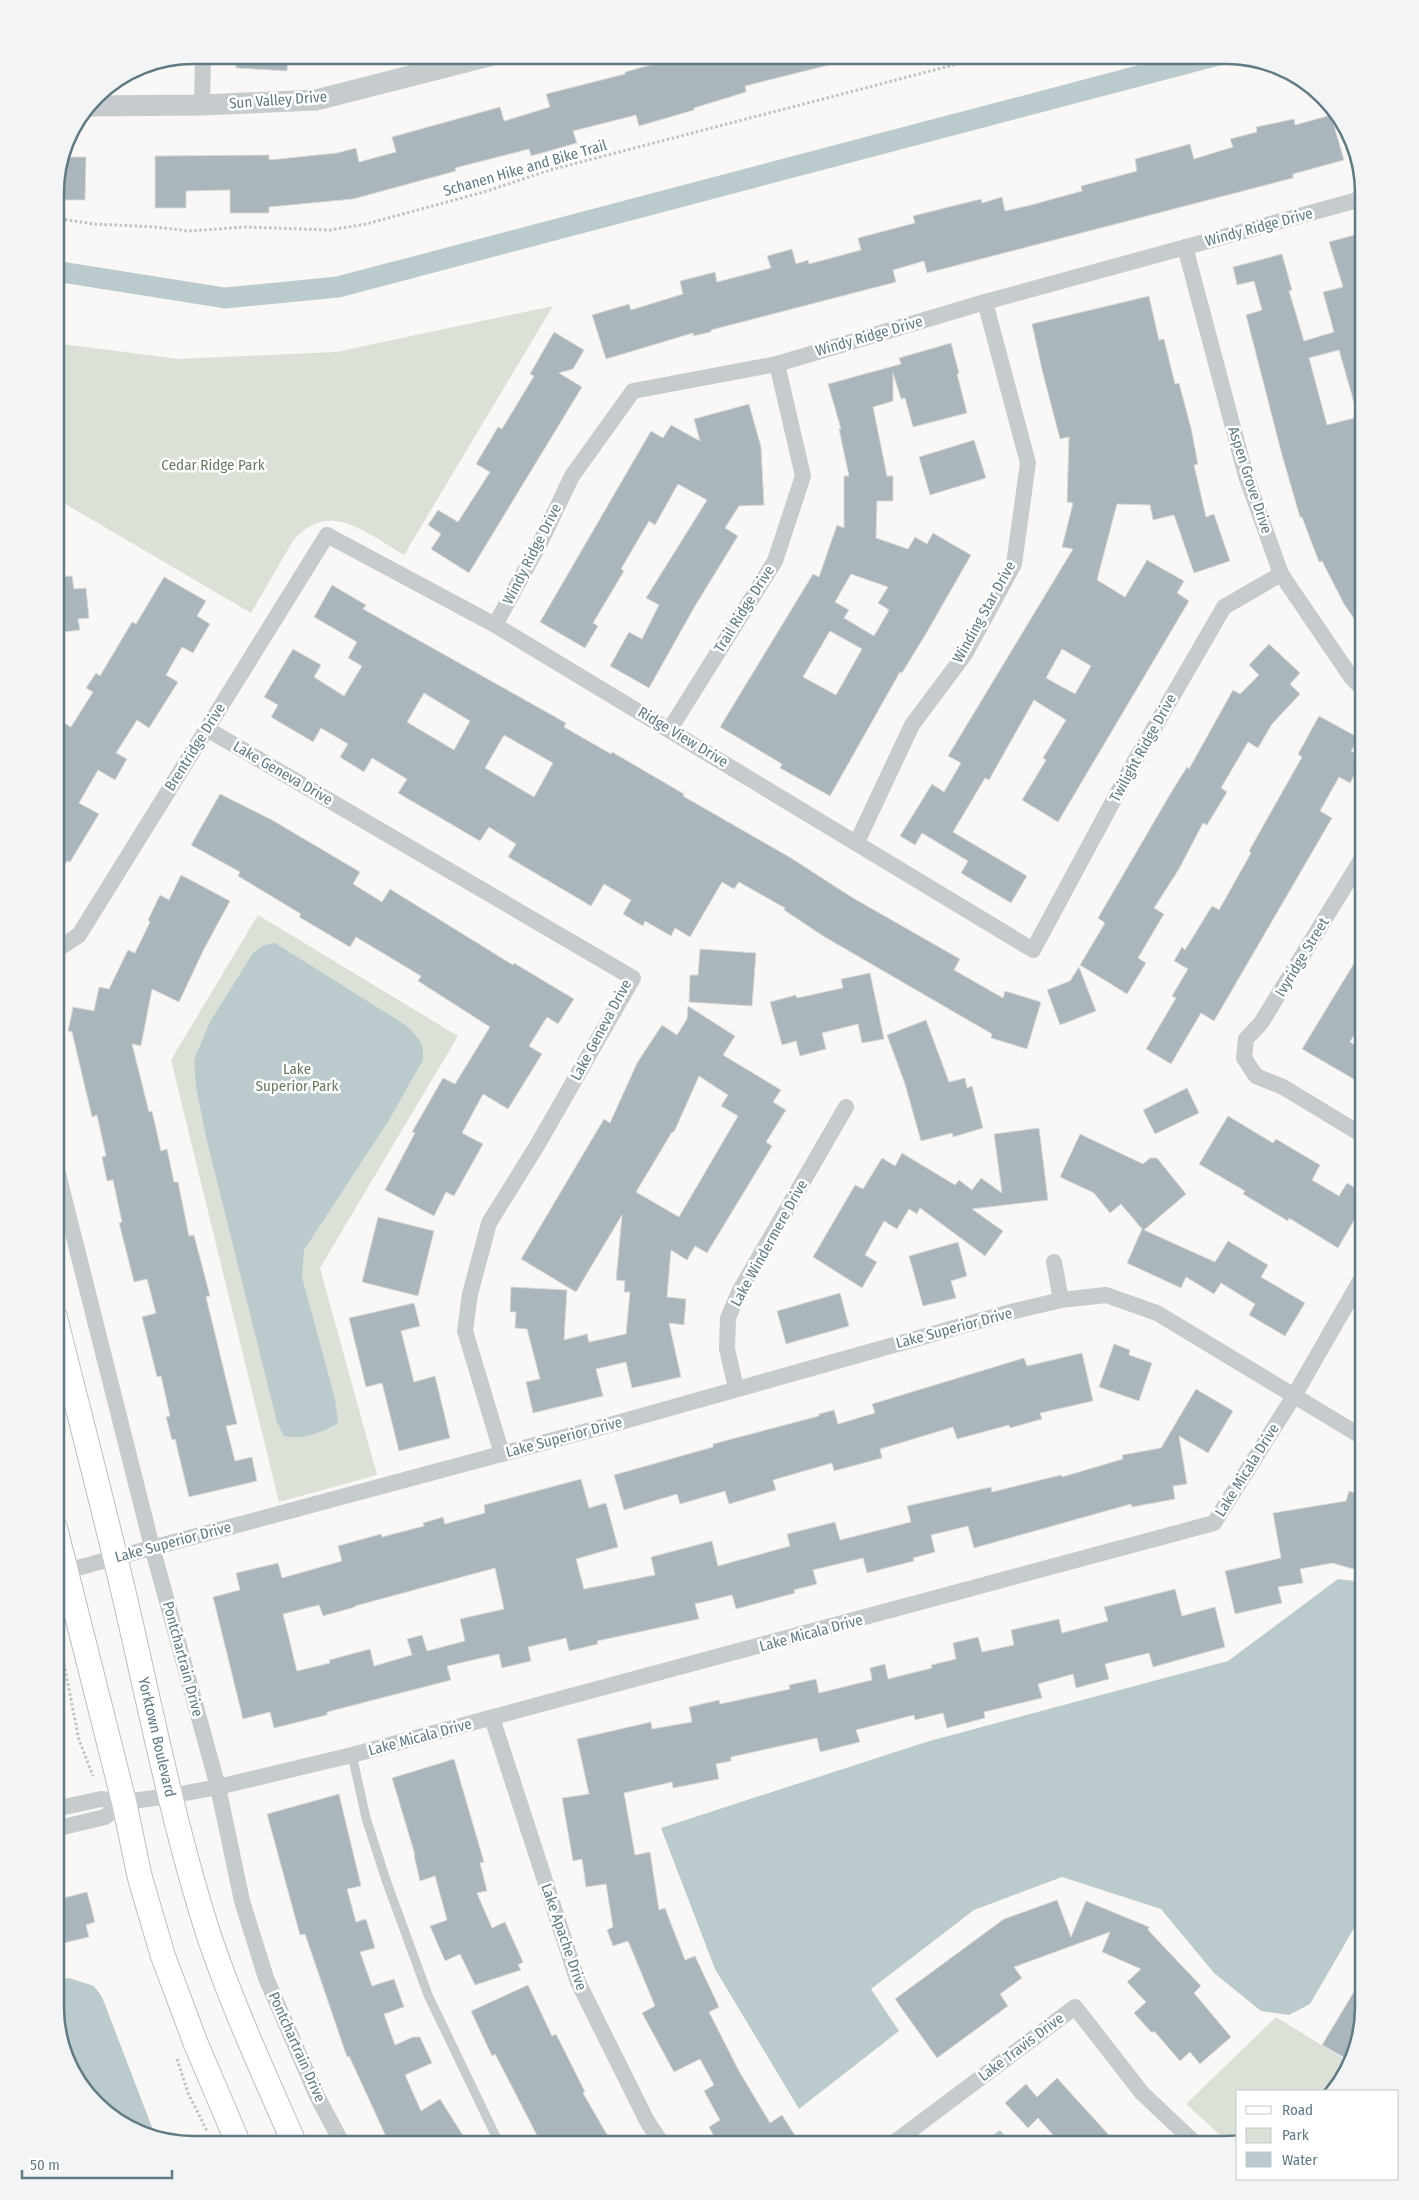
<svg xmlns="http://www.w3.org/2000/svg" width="1419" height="2200" viewBox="0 0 1419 2200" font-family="'Fira Sans Condensed',sans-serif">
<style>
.green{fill:#dbe1d6}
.water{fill:#bbcbcd}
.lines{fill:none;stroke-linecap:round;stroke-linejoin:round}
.canal{stroke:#bbcbcd;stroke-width:21}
.building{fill:#aab6bb;stroke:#dbdad8;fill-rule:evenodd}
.secondary-casing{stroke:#b8bfc3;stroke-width:26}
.path{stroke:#bfc3c4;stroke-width:3;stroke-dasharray:2.5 2.5;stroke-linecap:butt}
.service{stroke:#c6cbce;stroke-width:9}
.minor{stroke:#c6cbce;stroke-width:16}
.tertiary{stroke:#c6cbce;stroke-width:21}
.secondary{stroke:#fff;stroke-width:24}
.labels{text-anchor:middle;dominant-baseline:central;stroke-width:5;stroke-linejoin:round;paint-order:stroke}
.street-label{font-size:15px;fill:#617a84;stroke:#fff}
.park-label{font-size:15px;fill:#697a61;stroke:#fff}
.rim{fill:none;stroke:#617a84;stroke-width:2.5}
</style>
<rect width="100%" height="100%" fill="#f9f8f6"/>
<!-- green -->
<g class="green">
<path d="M553 306 404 555C367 534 330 498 293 541L251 613 55 498V343L179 359 336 352Z"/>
<path d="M258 915 458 1036 320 1268 377 1475 279 1502 171 1060Z"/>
<path d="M1276 2017 1349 2062 1345 2076 1329 2091H1238V2142L1230 2144 1186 2104Z"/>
</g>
<!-- water -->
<g class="water">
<path d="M275 943 407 1026C419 1039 424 1042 423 1060L389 1120 304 1250 302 1277 335 1399 338 1423C323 1433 301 1440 284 1436L277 1422 206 1137 196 1087 194 1060 210 1022 253 953 264 945Z"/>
<path d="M1338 1579 1364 1582V1911L1310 2004 1289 2015 1261 2011 1214 1973 1161 1909 1062 1877 974 1910 871 1989 899 2031 799 2109 715 1969 661 1828 926 1742 1228 1661Z"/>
<path d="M69 1978 94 1986 102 1997 155 2135 117 2122 69 2068 55 2007V1981Z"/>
<path d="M1000 2130 1012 2145H980Z"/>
</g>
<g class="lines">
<!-- canal -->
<path class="canal" d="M55 271 225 298 338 287 1218 55"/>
</g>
<!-- building -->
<g class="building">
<path d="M237 55H288L287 71 236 68Z"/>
<path d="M695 55H844L845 61 745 86 746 92 694 108V110L639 126 636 115 573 131 577 143 531 156 529 149 455 168 456 171 353 199 269 207V213H230V190L186 191V208H155V156L269 155V160L337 153 356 148 359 162 396 152 392 137 500 107 504 121 550 107 546 94 625 74V72L679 57 680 60Z"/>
<path d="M1331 115 1344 160 1293 174V178L927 273 924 261 893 270 896 282 711 330V332L693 336V333L606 359 592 315 629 304 631 310 683 294 680 281 715 272 717 282 771 268 767 256 792 249 796 264 808 260 809 264 861 250 858 238 915 223 913 216 981 199 982 203 1002 197 1005 211 1031 205 1082 191 1081 186 1137 171 1135 159 1190 144 1194 159 1233 147 1230 139 1257 132 1256 127 1294 119 1295 125Z"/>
<path d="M62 157H86L85 200H60V193L55 192Z"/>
<path d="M1358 234 1364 253V633L1344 604 1322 561 1319 562 1302 517H1300L1282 455 1246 315 1262 310 1254 281 1237 285 1233 267 1282 254 1292 290 1289 291 1304 341 1334 332 1323 292 1343 287 1329 242ZM1339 350 1358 417 1327 425 1309 358Z"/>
<path d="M1149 296 1159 340 1164 339 1175 384 1179 383 1191 428 1198 464 1194 465 1206 517 1214 514 1230 561 1194 573 1174 515 1153 520 1150 505 1117 504 1097 580 1125 597 1147 560 1184 581 1177 593 1189 601 1058 822 1022 800 1046 760 1043 758 1066 720 1034 700 989 780 985 778 953 832 1027 876 1011 903 961 873 968 861 922 833 915 845 900 836 932 784 944 792 961 763 948 756 1073 549 1062 547 1073 503 1067 502 1069 437 1060 439 1042 370 1032 324ZM1062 649 1091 666 1075 694 1046 678Z"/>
<path d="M554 332 584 350 573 369 559 373 582 387 469 573 431 549 441 534 428 525 438 510 458 522 490 472 476 464 498 427 502 429 534 376 530 374Z"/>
<path d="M951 343 959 373 957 374 967 413 913 427 905 398 901 399 893 373V401L873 407 887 476H893V501H877L876 538 908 549 915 537 927 544 933 533 971 555 927 632 902 673 900 672 830 796 780 768 782 764 720 727 813 574 819 577 837 525 844 528V476H849L839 429H841L828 384 901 364 899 358ZM851 574 888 587 878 603 889 610 874 636 844 618 849 610 835 602ZM830 631 862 649 836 695 803 677Z"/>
<path d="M749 404 761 447 764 505 739 506 725 528 738 536 695 606 649 688 610 666 629 632 642 639 659 605 646 598 707 500 678 484 655 525 649 521 621 569 624 571 593 623 598 626 585 648 540 622 651 431 663 438 671 425 700 441 694 419Z"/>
<path d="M974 440 986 478 930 495 919 457Z"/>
<path d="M72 576 74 589 86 588 89 618 78 619 80 630 55 633V577Z"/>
<path d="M164 577 206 601 197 616 210 624 193 653 182 647 166 675 178 682 149 728 137 720 116 753 127 759 115 780 98 770 79 803 99 814 70 862 67 861 55 882V718L71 727 93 692 86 688 96 673 100 676 132 622 136 624Z"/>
<path d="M332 585 366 605 363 609 566 723 564 727 611 754 612 752 684 794 683 796 791 858 853 898 960 959 954 970 1003 998 1005 991 1041 1002 1027 1049 991 1038 992 1034 823 936 784 910 785 908 739 882 734 889 722 882 690 937 675 928 671 936 645 921 643 926 623 914 631 900 604 884 591 906 508 857 516 844 489 827 480 841 398 793 407 779 372 758 364 772 340 757 348 744 321 728 313 742 271 717 278 705 264 697 293 649 321 665 314 677 344 696 362 666 348 658 357 642 314 617ZM424 693 470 721 454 750 407 722ZM504 735 553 763 534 797 485 768Z"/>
<path d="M1269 644 1300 673 1290 684 1300 694 1272 724 1258 748 1248 742 1221 788 1227 792 1207 825 1203 823 1179 869 1154 908 1164 914 1138 958 1146 963 1127 994 1080 965 1105 923 1098 918 1169 796 1187 767 1189 769 1233 690 1240 694 1259 675 1249 665Z"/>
<path d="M1319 716 1359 738 1351 751 1364 758 1350 783 1339 777 1320 811 1332 818 1214 1021 1201 1013 1171 1064 1146 1049 1176 998 1172 996 1188 969 1174 961 1182 947 1185 950 1212 906 1219 910 1251 853 1249 851 1302 757 1298 754Z"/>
<path d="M220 794 272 820 360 872 353 884 382 902 390 889 513 965 514 963 574 999 558 1024 547 1017 529 1046 542 1054 508 1109 483 1094 462 1133 483 1144 454 1196 446 1192 434 1216 385 1190 415 1133 412 1132 443 1078 455 1084 490 1027 418 981 421 976 356 937 350 947 299 917 301 914 238 876 240 872 191 845Z"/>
<path d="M181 875 230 901 204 949 179 1002 152 989 141 1046 132 1044 149 1112 152 1111 161 1151 167 1149 174 1182H178L189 1236 194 1235 210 1296 206 1297 237 1424 226 1426 235 1461 252 1457 257 1481 189 1497 175 1439 172 1440 166 1417 170 1416 161 1376 157 1377 142 1317 156 1313 147 1279 134 1282 119 1223 122 1222 113 1180 107 1181 102 1157 106 1156 97 1115 92 1117 72 1032 68 1031 73 1007 94 1011 99 987 109 989 128 950 135 953 150 922 148 920 160 895 169 900Z"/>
<path d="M1364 947V1018L1350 1042 1364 1050V1085L1302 1049Z"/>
<path d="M700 949 756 953 752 1006 689 1002 690 975H698Z"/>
<path d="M1079 967 1096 1011 1060 1025 1047 990 1070 981Z"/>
<path d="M870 973 884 1039 862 1043 858 1024 822 1033 826 1049 800 1056 796 1041 782 1045 770 1002 796 995 797 998 843 988 841 979Z"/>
<path d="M688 1006 735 1036 723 1055 781 1090 773 1102 786 1110 766 1142 772 1146 707 1253 695 1246 687 1260 671 1250 667 1297 686 1299 684 1325 669 1323 681 1377 632 1388 626 1362 596 1369 603 1396 533 1413 526 1382 540 1379 527 1329 515 1328 516 1312H510L511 1287 567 1290 564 1340 587 1334 589 1342 626 1334 630 1292H624L625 1281 616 1280 622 1215 576 1292 521 1259 604 1119 610 1123 637 1063 662 1025 677 1035 687 1019ZM699 1076 728 1095 721 1106 738 1116 679 1217 636 1192 672 1132H674Z"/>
<path d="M926 1020 949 1082 965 1078 967 1088 972 1086 983 1128 953 1137 952 1133 921 1141 905 1084 887 1035Z"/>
<path d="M1187 1088 1199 1113 1155 1134 1143 1110Z"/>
<path d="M1228 1116 1273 1143 1276 1139 1320 1165 1312 1180 1339 1196 1347 1183 1364 1193V1203L1338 1248 1289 1218 1288 1221 1243 1194 1245 1191 1199 1164Z"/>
<path d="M1039 1128 1048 1200 972 1209 1003 1231 985 1256 920 1208 917 1214 909 1209 897 1229 884 1221 865 1255 877 1262 862 1288 813 1257 855 1185 863 1189 882 1158 895 1166 902 1153 955 1185 959 1180 972 1190 981 1178 1002 1193 994 1134Z"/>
<path d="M1080 1134 1143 1164 1150 1158H1157L1186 1194 1144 1230 1215 1262 1228 1241 1268 1265 1261 1277 1305 1303 1285 1336 1249 1315 1255 1304 1221 1283 1214 1294 1186 1277 1181 1288 1127 1263 1142 1229 1121 1204 1110 1213 1094 1193 1060 1177Z"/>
<path d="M378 1217 434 1231 418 1296 362 1282Z"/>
<path d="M958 1242 967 1276 951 1281 956 1298 923 1306 909 1256Z"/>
<path d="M840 1293 849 1326 786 1344 777 1311Z"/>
<path d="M414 1303 420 1326 401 1331 414 1382 435 1376 450 1438 399 1451 382 1383 366 1387 349 1318Z"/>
<path d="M1114 1344 1130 1350 1129 1355 1152 1363 1139 1401 1099 1387Z"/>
<path d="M1082 1353 1093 1401 1040 1413 1042 1419 1010 1428 1009 1425 957 1439 953 1427 880 1449 882 1458 834 1471 832 1463 773 1480 776 1490 729 1504 725 1491 680 1504 677 1494 624 1510 614 1475 713 1447V1444L819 1416V1414L834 1410 838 1424 875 1413 872 1404 1024 1358 1027 1366Z"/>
<path d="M1196 1389 1233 1411 1208 1453 1179 1436 1187 1484 1173 1486 1175 1499 1132 1507 1131 1504 974 1548 968 1526 931 1535 935 1552 913 1558 914 1561 867 1573 863 1558 813 1570 817 1584 794 1590 795 1593 736 1609 732 1595 695 1604 699 1619 597 1641 598 1644 569 1651 566 1638 528 1647 531 1661 502 1668 499 1654 447 1666 451 1680 327 1712V1715L274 1728 270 1712 243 1719 213 1597 240 1590 236 1573 278 1563 282 1578 342 1561 338 1546 381 1534 382 1537 424 1526 423 1523 443 1517 445 1524 485 1513 484 1505 581 1479 589 1508 606 1503 618 1547 576 1559 584 1589 655 1575 651 1557 712 1541 718 1566 790 1546 787 1534 835 1522 840 1540 911 1522 907 1506 991 1487 992 1492 1061 1475 1062 1477 1123 1459 1122 1455 1161 1448ZM495 1568 504 1609 460 1619 465 1641 427 1651 422 1635 407 1639 412 1655 374 1666 370 1649 329 1660 330 1663 297 1671 283 1614 319 1605 323 1616 355 1607V1606Z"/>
<path d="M1349 1491 1364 1496V1572L1332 1563 1300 1569 1303 1583 1278 1587 1282 1603 1235 1614 1225 1571 1281 1558 1273 1513 1346 1501Z"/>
<path d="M1175 1589 1182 1616 1215 1607 1225 1647 1153 1667 1149 1653 1105 1664 1109 1679 1076 1688 1073 1674 1038 1684 1042 1698 984 1712 985 1718 947 1728 943 1713 915 1720 914 1715 856 1730 860 1742 820 1752 817 1738 803 1741 731 1757V1761L716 1764 719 1779 673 1788 672 1782 624 1793 635 1855 650 1852 659 1910 665 1908 685 1960 695 1956 719 2007 709 2012 739 2071 770 2123 782 2115 801 2145H719L709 2127 720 2120 704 2091 714 2085 700 2059 674 2072 642 2013 655 2006 628 1941 613 1946 607 1930 613 1927 606 1884 586 1887 582 1859 573 1861 562 1798 589 1794 577 1739 651 1722 652 1729 692 1722 689 1707 719 1700 720 1704 790 1689 789 1685 816 1679 819 1693 872 1680 870 1668 885 1664 888 1679 932 1668 931 1665 956 1659 953 1643 978 1637 982 1652 1014 1645 1011 1630 1059 1619 1062 1633 1108 1621 1104 1607Z"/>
<path d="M454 1759 484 1862 480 1863 487 1891 477 1893 492 1928 505 1922 523 1962 518 1965 521 1970 475 1985 460 1954 445 1961 430 1926 447 1920 435 1876 420 1881 414 1855H415L392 1778Z"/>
<path d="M339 1794 361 1886 347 1889 356 1922 366 1919 375 1948 360 1952 372 1986 394 1979 404 2007 384 2014 395 2045 413 2037H420L432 2063 405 2075 421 2111 440 2099 469 2145H390L349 2056 347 2057 305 1934 300 1935 267 1814Z"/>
<path d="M87 1892 95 1922 86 1925 89 1937 55 1945V1900Z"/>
<path d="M1057 1900 1071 1937 1086 1901 1149 1927 1148 1930 1201 1986 1194 1993 1231 2037 1200 2064 1190 2052 1180 2061 1154 2031 1152 2033 1134 2013 1146 2002 1127 1982 1141 1969 1102 1952 1110 1932 1014 1967 1022 1978 1000 1994 1008 2006 937 2058 895 1999 1004 1919Z"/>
<path d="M1364 1975V2007L1350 2061 1322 2045Z"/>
<path d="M528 1985 552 2036 556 2034 585 2092 583 2093 613 2145H542L495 2054 492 2056 471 2011Z"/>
<path d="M1057 2078 1118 2145H1062L1038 2118 1028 2128 1005 2103 1026 2084 1037 2097Z"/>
</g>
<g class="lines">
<!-- secondary casing -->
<g class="secondary-casing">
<g id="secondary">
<path d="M55 1317C80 1418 107 1519 130 1620 154 1726 176 1833 209 1936 233 2007 265 2076 295 2145"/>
<path d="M55 1528 124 1802 140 1878 163 1956 196 2044 239 2145"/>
</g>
</g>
<!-- path -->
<g class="path">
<path d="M55 218 94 224 156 227 189 231 246 227 330 230 366 224 484 192 550 170 992 55"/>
<path d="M62 1654 79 1740 93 1776"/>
<path d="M177 2059 188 2093 207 2131"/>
</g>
<!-- service -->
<path class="service" d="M352 1755 366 1818 386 1880 428 1995 500 2145"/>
<!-- minor -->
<g class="minor">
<path d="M202 105 203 55"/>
<path d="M1185 247 1246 476 1281 574 1351 677 1364 690"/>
<path d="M495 625 539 545 572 476 633 391 777 364 985 302 1354 201 1364 195"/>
<path d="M207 729 633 978 538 1144 489 1223 470 1294 465 1331 502 1454"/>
<path d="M670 729 775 561 803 476 777 364"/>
<path d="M857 842 912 725 965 654 1014 564 1028 463 985 302"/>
<path d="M55 951 79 935 327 535 495 625 1033 950 1132 766 1224 607 1281 574"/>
<path d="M1364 1136 1283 1087 1256 1076 1244 1058 1246 1039 1261 1023 1364 855"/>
<path d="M55 1162 152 1547 218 1787 242 1901 266 1978 317 2096 343 2145"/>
<path d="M1054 1262 1061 1300"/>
<path d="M736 1388 727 1349 728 1318 739 1292 846 1107"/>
<path d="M66 1571 624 1421 1011 1312 1061 1300 1106 1295 1157 1313 1364 1438"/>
<path d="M492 1718 578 1982 647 2121 663 2145"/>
<path d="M55 1809 101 1799 124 1802 170 1796 218 1787 352 1755 1214 1523 1294 1396 1364 1274"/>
<path d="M55 1829 105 1817 124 1802"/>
<path d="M891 2145 1075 2007 1142 2093 1197 2145"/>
</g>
<!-- tertiary -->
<path class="tertiary" d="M89 106 202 105 316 100 493 55"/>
<!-- secondary -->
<use href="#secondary" class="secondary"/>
</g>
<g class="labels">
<!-- street labels -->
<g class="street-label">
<text transform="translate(278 100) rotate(-4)">Sun Valley Drive</text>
<text transform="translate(525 168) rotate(-16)">Schanen Hike and Bike Trail</text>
<text transform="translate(1259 227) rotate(-15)">Windy Ridge Drive</text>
<text transform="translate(869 336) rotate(-16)">Windy Ridge Drive</text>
<text transform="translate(1250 480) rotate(72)">Aspen Grove Drive</text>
<text transform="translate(532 554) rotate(-63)">Windy Ridge Drive</text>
<text transform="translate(744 609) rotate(-58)">Trail Ridge Drive</text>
<text transform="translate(984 612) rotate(-61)">Winding Star Drive</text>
<text transform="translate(683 737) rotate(31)">Ridge View Drive</text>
<text transform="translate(195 747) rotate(-58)">Brentridge Drive</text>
<text transform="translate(1143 748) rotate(-61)">Twilight Ridge Drive</text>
<text transform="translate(283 773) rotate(30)">Lake Geneva Drive</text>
<text transform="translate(1302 957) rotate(-59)">Ivyridge Street</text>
<text transform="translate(601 1030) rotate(-62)">Lake Geneva Drive</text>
<text transform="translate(769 1243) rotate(-61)">Lake Windermere Drive</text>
<text transform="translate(954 1328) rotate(-15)">Lake Superior Drive</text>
<text transform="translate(564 1437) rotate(-15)">Lake Superior Drive</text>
<text transform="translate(1247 1470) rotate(-58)">Lake Micala Drive</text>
<text transform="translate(173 1542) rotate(-15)">Lake Superior Drive</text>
<text transform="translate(811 1633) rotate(-15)">Lake Micala Drive</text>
<text transform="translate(183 1659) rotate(75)">Pontchartrain Drive</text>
<text transform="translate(157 1737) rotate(77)">Yorktown Boulevard</text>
<text transform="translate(420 1737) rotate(-15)">Lake Micala Drive</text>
<text transform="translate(564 1937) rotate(71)">Lake Apache Drive</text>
<text transform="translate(297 2047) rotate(66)">Pontchartrain Drive</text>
<text transform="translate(1021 2047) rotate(-37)">Lake Travis Drive</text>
</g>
<!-- park labels -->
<g class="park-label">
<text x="213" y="465">Cedar Ridge Park</text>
<text x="297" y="1069">Lake<tspan x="297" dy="17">Superior Park</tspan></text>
</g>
</g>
<!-- crop -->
<path d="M0 0H1419V2200H0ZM193 64H1226A129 129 0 0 1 1355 193V2007A129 129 0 0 1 1226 2136H193A129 129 0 0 1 64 2007V193A129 129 0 0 1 193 64Z" fill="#f2f4f5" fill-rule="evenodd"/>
<path class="rim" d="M193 64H1226A129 129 0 0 1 1355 193V2007A129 129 0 0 1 1226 2136H193A129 129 0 0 1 64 2007V193A129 129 0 0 1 193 64Z"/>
<!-- legend -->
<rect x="1236" y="2090" width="162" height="90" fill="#ffffff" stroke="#c0cace"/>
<rect x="1246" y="2106" width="25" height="8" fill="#ffffff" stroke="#c0cace"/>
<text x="1282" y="2115" font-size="15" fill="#617a84">Road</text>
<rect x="1246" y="2128" width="25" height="15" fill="#dbe1d6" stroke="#c0cace"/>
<text x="1282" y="2140" font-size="15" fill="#617a84">Park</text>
<rect x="1246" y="2152" width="25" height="15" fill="#bbcbcd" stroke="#c0cace"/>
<text x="1282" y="2165" font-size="15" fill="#617a84">Water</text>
<!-- scale -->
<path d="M22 2170v8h150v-8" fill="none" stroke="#617a84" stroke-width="2.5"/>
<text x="30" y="2170" font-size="15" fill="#617a84" stroke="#ffffff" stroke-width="4" paint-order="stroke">50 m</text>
</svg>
